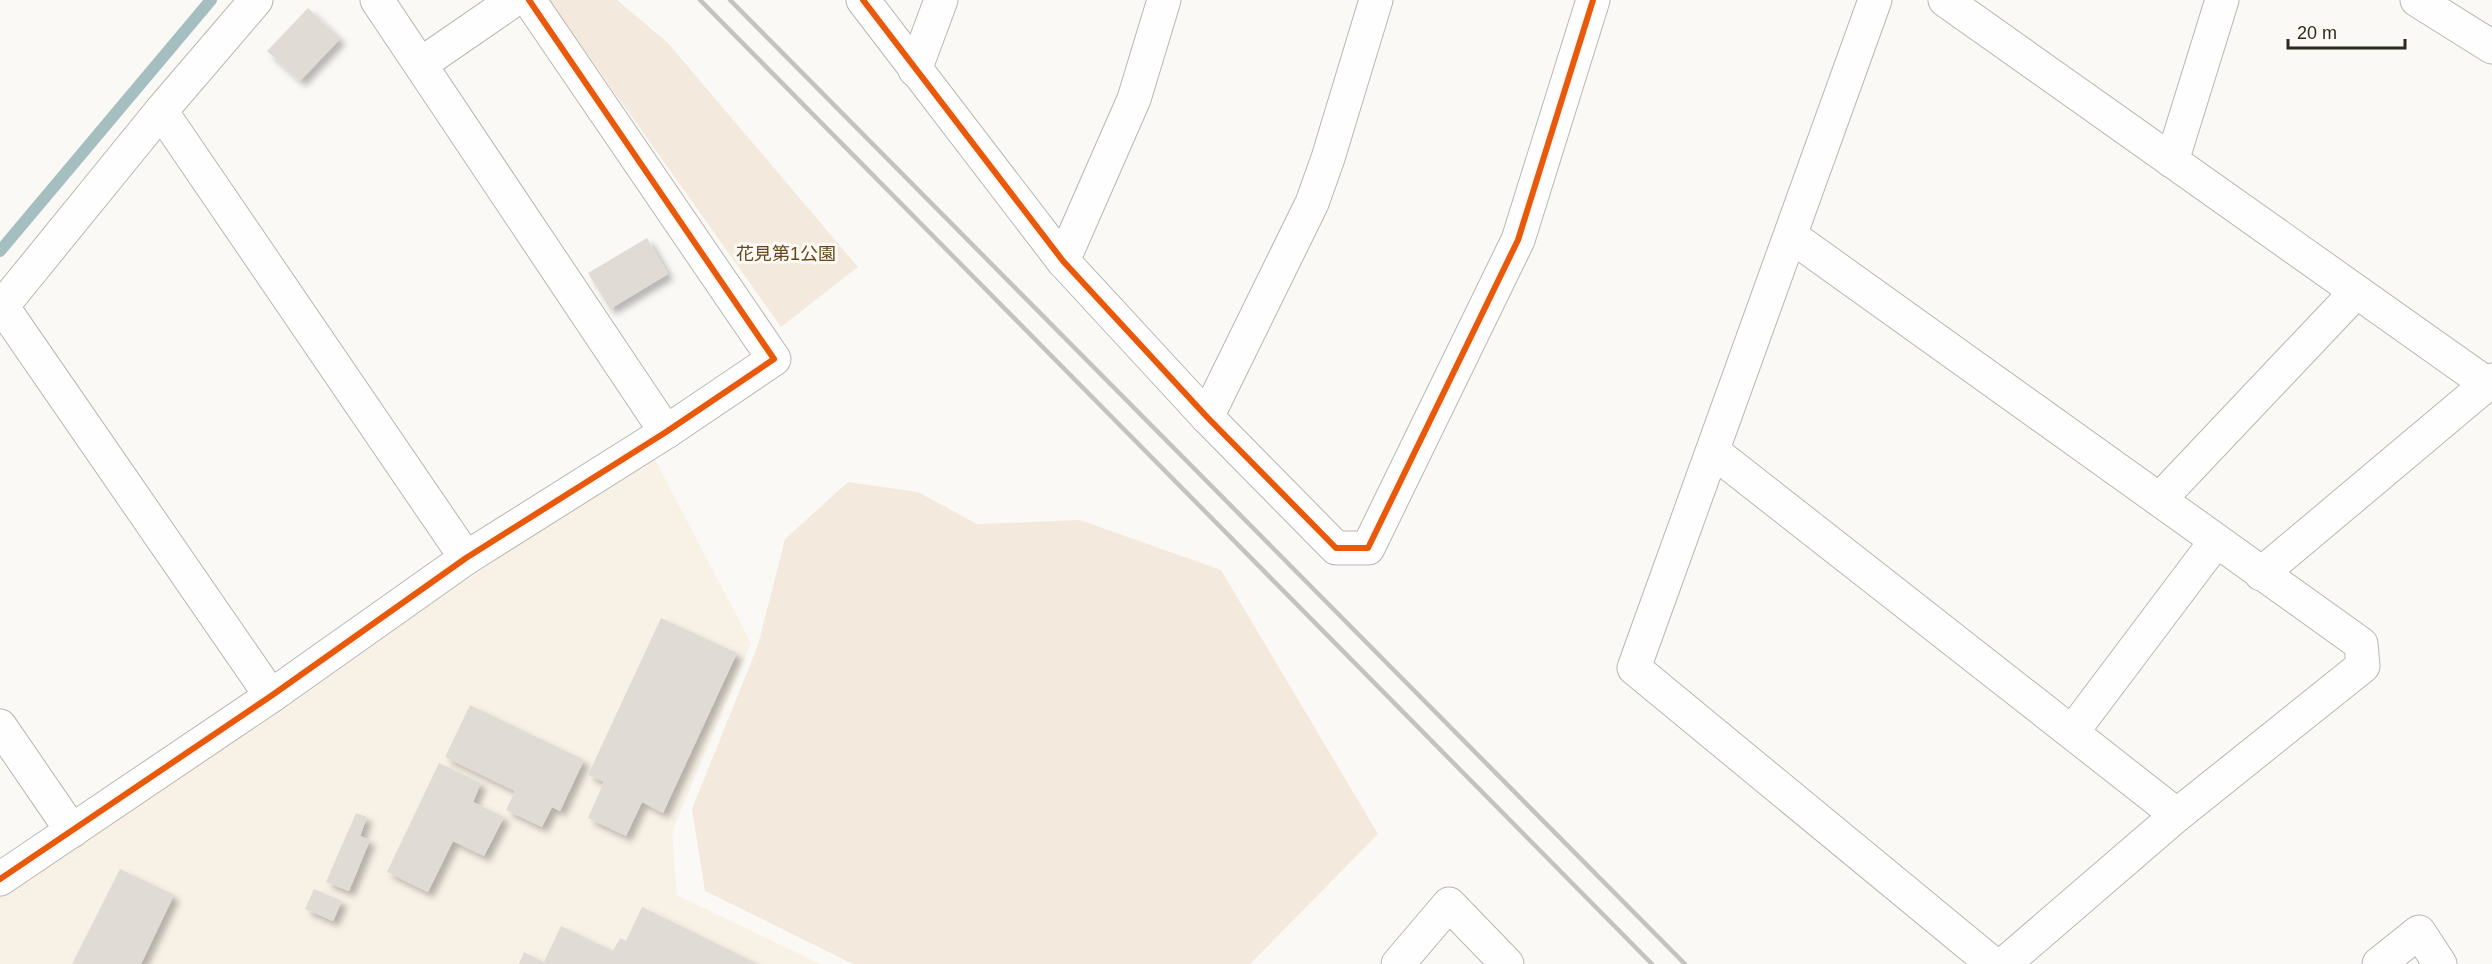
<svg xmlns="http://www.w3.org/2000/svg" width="2492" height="964" viewBox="0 0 2492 964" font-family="Helvetica,'Noto Sans JP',sans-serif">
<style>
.built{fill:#f8f1e6}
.green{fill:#f3eadd}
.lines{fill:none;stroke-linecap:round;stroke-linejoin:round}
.stream{stroke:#a5bfc0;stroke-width:12}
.building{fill:#e0dbd5;filter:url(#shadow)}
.minor-casing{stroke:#bab6b1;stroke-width:35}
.minor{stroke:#fefefe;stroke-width:33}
.rail{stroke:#c4c3c1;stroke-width:4.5}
.cycleway-casing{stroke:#fcf9f5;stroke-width:10}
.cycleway{stroke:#e8590c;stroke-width:6}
.labels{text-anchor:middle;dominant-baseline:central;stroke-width:6;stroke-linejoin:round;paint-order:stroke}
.park-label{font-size:18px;fill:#63461a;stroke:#fcf9f5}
</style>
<defs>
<filter id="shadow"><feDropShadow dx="5.5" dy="5.5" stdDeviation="3" flood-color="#0004"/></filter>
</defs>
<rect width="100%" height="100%" fill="#fbf9f6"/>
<!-- built -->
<path class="built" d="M652 454 751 643 672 832 677 895 820 964H0V895Z"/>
<!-- green -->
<g class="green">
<path d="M549 0H617L668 43 858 267 781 327Z"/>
<path d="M848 482 918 492 977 524 1080 520 1221 570 1378 834 1250 964H853L705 891 692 809 758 645 785 539Z"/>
</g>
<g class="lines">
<!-- stream -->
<path class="stream" d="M0 251 211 0"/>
</g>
<!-- building -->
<g class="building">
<path d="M308 8 340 39 300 81 267 51Z"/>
<path d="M647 238 668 274 610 309 588 273Z"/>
<path d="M661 618 737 653 663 813 642 802 626 836 588 818 604 782 588 775Z"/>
<path d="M470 705 584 760 560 811 552 807 542 827 506 810 515 791 445 757Z"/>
<path d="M439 763 481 783 473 802 504 817 484 856 453 841 428 892 387 872Z"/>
<path d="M356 813 367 817 360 836 370 840 349 891 326 882Z"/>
<path d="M120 869 174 895 141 964H72Z"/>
<path d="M314 889 342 901 333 921 305 909Z"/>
<path d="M642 907 758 964H519L524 952 544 962 561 926 613 951 620 938 626 941Z"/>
</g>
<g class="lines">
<!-- minor casing -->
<g class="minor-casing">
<g id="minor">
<path d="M377 0 666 432"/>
<path d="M863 0 1063 261 1207 417 1336 548H1368L1518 240 1593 0"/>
<path d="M1875 0 1634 668 1993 964"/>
<path d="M1945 0 2487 384"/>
<path d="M2417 0 2492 47"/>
<path d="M421 64 514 0"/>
<path d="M915 70 941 0"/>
<path d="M161 111 466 558"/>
<path d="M2172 161 2222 0"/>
<path d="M1791 236 2361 644 2363 666 2177 815 2004 964"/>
<path d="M1063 261 1134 99 1164 0"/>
<path d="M2 306 271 696"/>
<path d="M0 309 161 111 256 0"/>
<path d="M1207 417 1312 203 1328 158 1376 0"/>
<path d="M1714 452 2177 815"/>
<path d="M2160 499 2356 292"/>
<path d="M2261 574 2492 380"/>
<path d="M0 726 72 831"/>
<path d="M2073 731 2216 541"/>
<path d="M0 879 271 696 466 558 666 432 774 359 529 0"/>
<path d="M1398 964 1449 904 1507 964"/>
<path d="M2379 964 2419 932 2440 964"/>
</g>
</g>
<!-- minor -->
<use href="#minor" class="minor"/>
<!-- rail -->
<g class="rail">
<path d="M700 0 1652 964"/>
<path d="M730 0 1685 964"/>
</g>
<!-- cycleway casing -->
<g class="cycleway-casing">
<g id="cycleway">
<path d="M863 0 1063 261 1207 417 1336 548H1368L1518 240 1593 0"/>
<path d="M0 879 271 696 466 558 666 432 774 359 529 0"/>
</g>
</g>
<!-- cycleway -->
<use href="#cycleway" class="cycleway"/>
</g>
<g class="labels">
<!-- park labels -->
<g class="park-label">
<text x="786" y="254">花見第1公園</text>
</g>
</g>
<!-- scale -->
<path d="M2288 39v9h117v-9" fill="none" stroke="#2d2820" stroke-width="3"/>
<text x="2297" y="39" font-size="18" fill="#2d2820" stroke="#fcf9f5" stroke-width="4.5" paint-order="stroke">20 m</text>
</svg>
